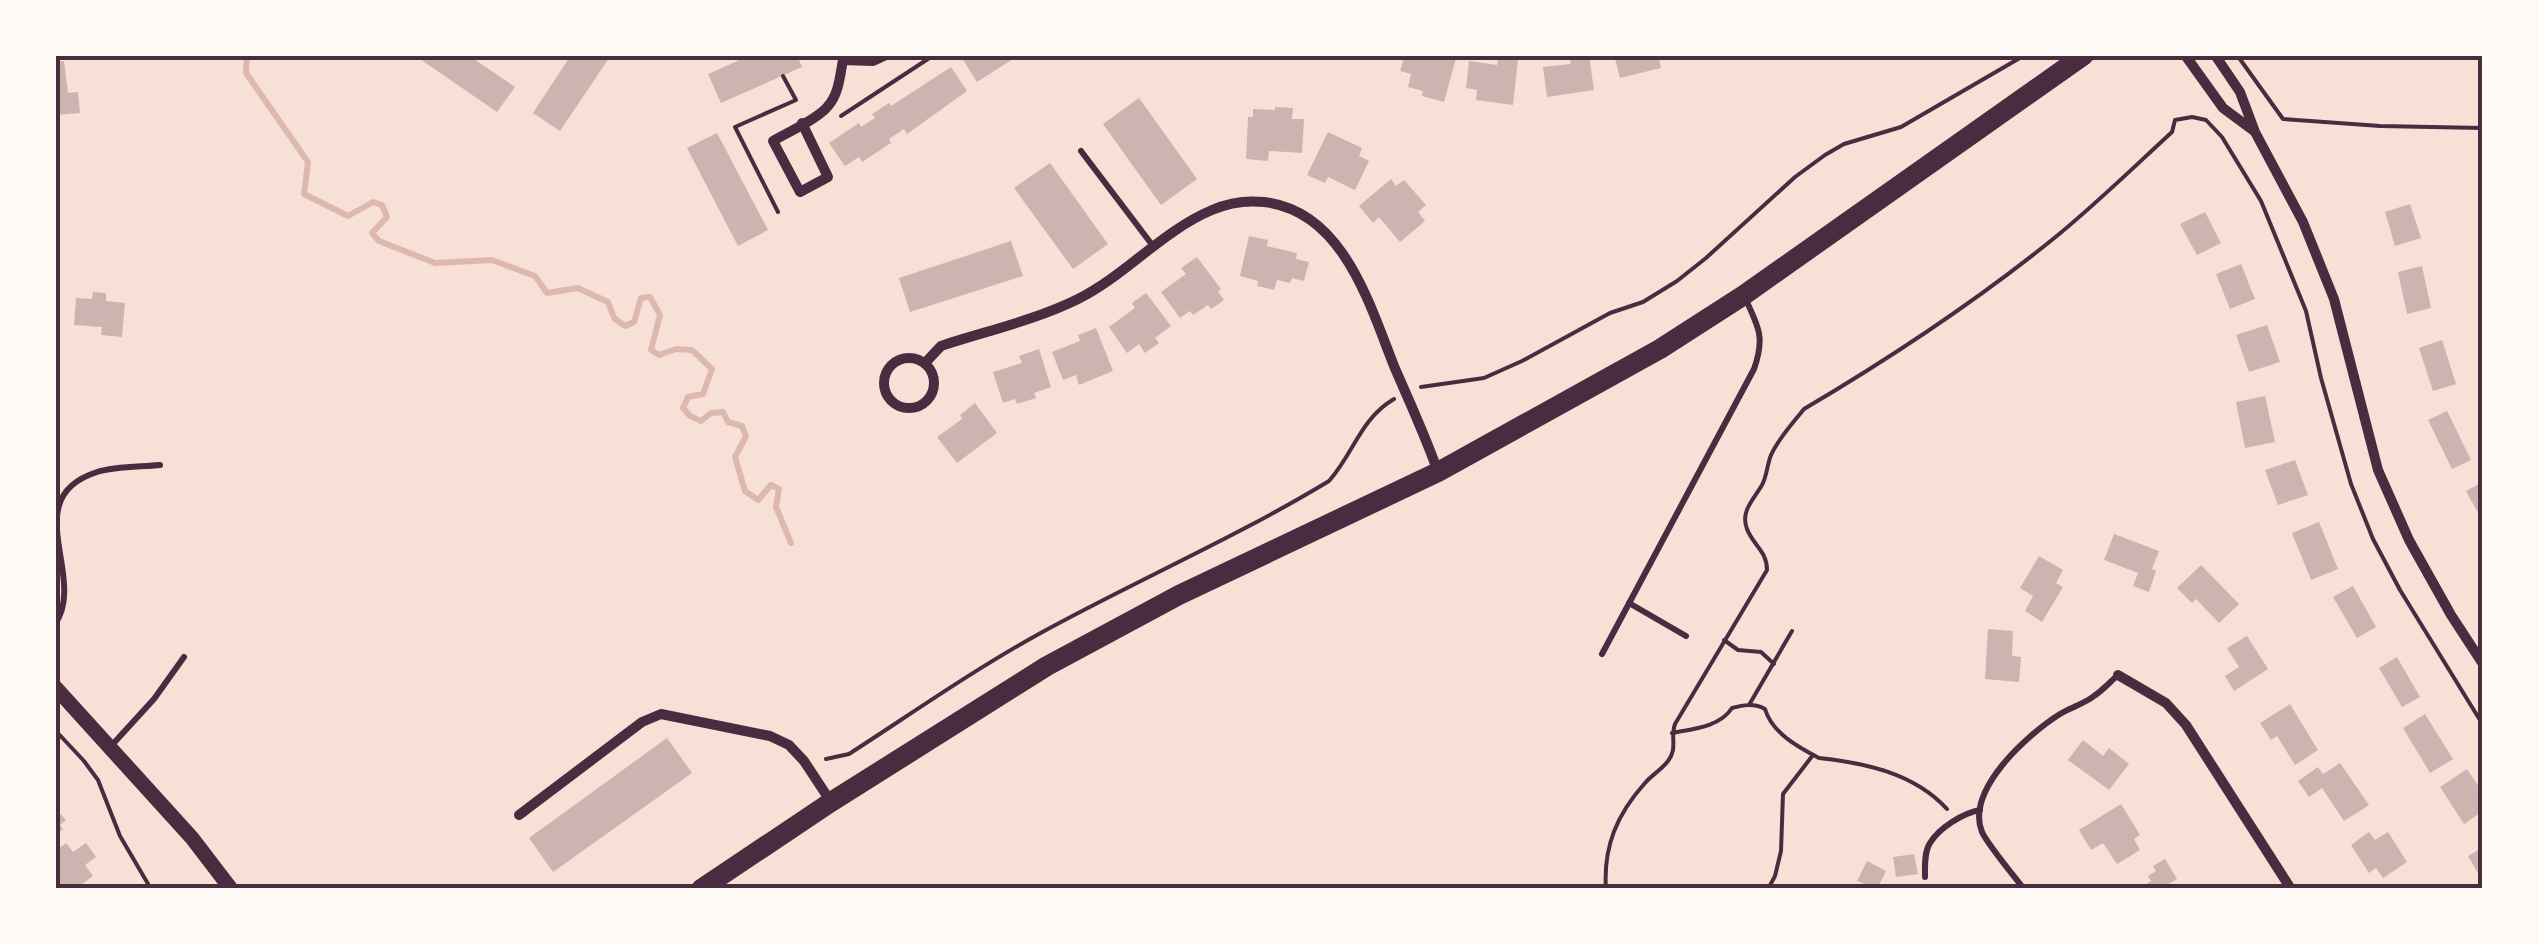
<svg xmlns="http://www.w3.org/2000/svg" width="2538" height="944" viewBox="0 0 2538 944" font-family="Poppins,sans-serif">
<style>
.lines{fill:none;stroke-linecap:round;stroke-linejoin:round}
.stream{stroke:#dcb8b0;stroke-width:6}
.building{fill:#ccb4b1}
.path{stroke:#4a2c40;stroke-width:4}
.service{stroke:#4a2c40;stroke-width:6}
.minor{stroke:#4a2c40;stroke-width:10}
.tertiary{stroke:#4a2c40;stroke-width:15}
.primary{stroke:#4a2c40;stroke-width:20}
.neatline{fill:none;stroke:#4a2c40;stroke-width:4}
</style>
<rect width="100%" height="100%" fill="#f7e1d7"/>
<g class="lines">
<!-- stream -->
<path class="stream" d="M247 55 246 73 308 162 304 194 348 216 373 202 382 205 387 217 372 233 379 241 435 263 492 260 535 276 547 293 578 288 608 302 614 318 625 326 634 322 641 298 650 297 660 315 651 350 659 355 676 349 692 350 712 369 703 394 688 397 683 408 690 416 701 421 711 413 723 412 728 422 742 426 746 436 735 457 745 491 758 500 771 485 779 489 776 507 791 543"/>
</g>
<!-- building -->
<g class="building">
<path d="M414 55H468L515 87 497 112Z"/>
<path d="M571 55H611L560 131 533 113Z"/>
<path d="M751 55H797L802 67 721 103 708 74Z"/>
<path d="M960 55H1019L977 82Z"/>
<path d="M1405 55H1445L1456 58 1444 102 1422 96 1423 91 1408 87 1411 74 1400 71Z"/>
<path d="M1585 55H1589L1594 90 1547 97 1543 67 1571 64 1569 57Z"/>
<path d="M1614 55H1658L1661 68 1620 78Z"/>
<path d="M1498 57 1518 60 1513 105 1476 100 1477 90 1466 88 1469 61 1497 65Z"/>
<path d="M64 61 68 93 78 92 80 113 55 115V62Z"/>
<path d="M951 67 967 91 907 134 904 129 889 139 891 143 862 162 859 157 845 166 829 143 859 123 861 127 875 118 872 114 889 103 891 106Z"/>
<path d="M1139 98 1197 179 1161 205 1103 124Z"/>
<path d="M1275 107 1293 108 1292 119H1304L1302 153 1269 151 1268 161 1246 159 1248 117H1253V109L1275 110Z"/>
<path d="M1328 132 1362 148 1359 156 1369 161 1355 190 1328 177 1325 183 1307 175Z"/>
<path d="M717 133 768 230 738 246 687 148Z"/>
<path d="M1050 163 1108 244 1073 269 1014 188Z"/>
<path d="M1391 179 1396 186 1404 180 1426 205 1418 212 1425 221 1400 242 1379 217 1373 223 1359 206Z"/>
<path d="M2410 204 2421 238 2395 246 2385 212Z"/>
<path d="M2205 212 2221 243 2197 255 2180 224Z"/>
<path d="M1249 236 1268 240 1267 246 1297 253 1296 259 1309 262 1304 281 1292 278 1290 283 1277 280 1274 290 1257 286 1258 281 1240 276Z"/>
<path d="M1011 241 1023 276 910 312 899 278Z"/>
<path d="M1197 257 1221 289 1218 292 1224 300 1211 309 1208 305 1193 315 1190 311 1180 318 1161 292 1186 274 1181 268Z"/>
<path d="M2241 264 2255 299 2230 309 2216 274Z"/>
<path d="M2422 266 2431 308 2407 314 2398 272Z"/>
<path d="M93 292 106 293V301L125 303 122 337 101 335 102 327 74 325 76 298 92 299Z"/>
<path d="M1146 293 1171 326 1155 338 1159 343 1145 353 1139 344 1127 353 1109 327 1135 308 1132 303Z"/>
<path d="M2267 325 2280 362 2249 372 2236 335Z"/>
<path d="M1096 328 1113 371 1079 385 1076 375 1063 380 1052 352 1080 341 1078 335Z"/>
<path d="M2442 340 2456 384 2433 391 2419 348Z"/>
<path d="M1039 349 1051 387 1034 393 1036 398 1017 404 1015 399 1003 403 993 372 1022 363 1019 356Z"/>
<path d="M2265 396 2275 442 2245 448 2236 402Z"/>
<path d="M975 403 997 433 957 463 937 437 962 419 960 415Z"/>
<path d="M2447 411 2471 460 2452 469 2428 420Z"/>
<path d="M2295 460 2308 495 2278 505 2265 470Z"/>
<path d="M2483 482V522L2466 491Z"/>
<path d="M2319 522 2338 569 2311 580 2292 533Z"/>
<path d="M2114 534 2159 551 2152 569 2156 571 2149 592 2133 586 2138 573 2104 560Z"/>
<path d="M2039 556 2063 570 2056 583 2063 587 2042 622 2025 611 2033 596 2020 588Z"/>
<path d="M2201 565 2239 604 2219 623 2196 599 2192 603 2177 588Z"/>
<path d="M2353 586 2376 627 2357 638 2333 597Z"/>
<path d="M1988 629 2013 631 2012 656 2021 657 2019 682 1985 679Z"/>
<path d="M2247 636 2268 669 2234 691 2225 676 2239 667 2227 648Z"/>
<path d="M2397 657 2420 697 2402 707 2379 668Z"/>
<path d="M2290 704 2318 750 2295 765 2277 736 2271 740 2260 723Z"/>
<path d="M2425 714 2453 759 2430 773 2403 728Z"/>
<path d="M667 738 692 773 553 872 529 838Z"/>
<path d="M2083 740 2103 756 2109 748 2129 764 2109 790 2068 760Z"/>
<path d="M2340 763 2369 805 2344 821 2322 788 2309 797 2298 781 2318 767 2323 774Z"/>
<path d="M2467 769 2483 793V811L2464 824 2440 787Z"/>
<path d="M2121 804 2140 835 2134 839 2140 850 2117 864 2103 843 2091 850 2079 830Z"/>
<path d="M55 808 66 820 60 825 63 829 55 836Z"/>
<path d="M2369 832 2375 840 2388 832 2407 862 2383 878 2376 868 2369 873 2351 845Z"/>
<path d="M66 843 73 852 86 843 96 857 85 865 93 876 75 889H64L55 877 59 873 55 868V851Z"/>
<path d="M2483 847V882L2468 856Z"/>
<path d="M1914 854 1918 874 1896 877 1893 857Z"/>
<path d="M2165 859 2177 879 2164 887 2165 889H2139L2151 881 2148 876 2156 871 2153 866Z"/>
<path d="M1867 861 1886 871 1877 889 1857 881Z"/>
</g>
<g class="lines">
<!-- path -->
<g class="path">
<path d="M2237 55 2283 119 2380 126 2483 128"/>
<path d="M841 116 934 55"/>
<path d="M778 212 735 127 796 100 783 76"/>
<path d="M1421 387 1484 378 1522 361 1610 313 1643 302 1677 281 1706 258 1795 177 1825 155 1844 144 1901 127 2025 55"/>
<path d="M1724 640 1738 650 1761 652 1774 664"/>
<path d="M1749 705 1792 631"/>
<path d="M55 730 84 761 98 780 120 836 151 889"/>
<path d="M1672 733C1692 729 1720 727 1732 708 1743 705 1754 703 1765 709 1772 733 1798 747 1819 758 1865 763 1914 773 1947 809"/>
<path d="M826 759 849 754C911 714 972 671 1037 635 1133 582 1235 538 1329 481 1354 453 1360 419 1394 399"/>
<path d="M1606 889C1603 847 1617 814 1645 783 1652 775 1662 769 1668 761 1678 748 1670 738 1675 724L1767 570C1767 551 1753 545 1747 529 1740 511 1754 499 1762 485 1767 476 1767 465 1771 455 1778 439 1793 423 1804 409 1892 357 1978 300 2058 235 2097 203 2134 167 2172 132L2175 120 2192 117 2206 120 2222 137 2261 201 2306 311 2321 378 2351 484 2373 539 2400 590 2483 725"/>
<path d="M1768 889 1775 876 1781 851 1783 794 1813 755"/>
</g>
<!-- service -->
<g class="service">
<path d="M1081 151 1153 246"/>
<path d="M1629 603 1686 636"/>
<path d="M55 624C88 577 16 498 97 472 116 466 140 467 160 465"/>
<path d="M1602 654 1754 369C1765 338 1759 328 1746 300"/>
<path d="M112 745 154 699 184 657"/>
<path d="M1925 877C1925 867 1924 852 1930 843 1939 828 1963 813 1980 810"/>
<path d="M2024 889C2014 876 1988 845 1982 832 1965 790 2028 734 2060 714 2071 707 2084 704 2094 696 2103 690 2110 682 2118 675"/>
</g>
<!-- minor -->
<g class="minor">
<path d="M2185 55 2223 108 2254 131"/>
<path d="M2215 55 2240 92 2255 132 2303 222 2334 299 2378 470 2409 540 2451 615 2483 664"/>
<path d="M802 123 828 177 800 192 773 141C788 132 818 119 828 106 839 94 840 75 843 60L873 61 886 55"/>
<circle cx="909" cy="383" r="25"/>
<path d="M925 363 941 346C986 331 1036 320 1078 299 1126 275 1162 231 1212 210 1228 203 1245 200 1264 202 1343 211 1369 303 1394 366 1409 401 1425 435 1438 472"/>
<path d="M2118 675 2166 703 2186 725 2291 889"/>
<path d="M519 815 642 722 661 714 770 736 789 745 804 761 831 802"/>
</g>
<!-- tertiary -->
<path class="tertiary" d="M55 687 192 838 231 889"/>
<!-- primary -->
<path class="primary" d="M701 889 831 802 1047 666 1179 595 1438 472 1660 349 1744 295 2084 55"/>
</g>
<!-- border -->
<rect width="2538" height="944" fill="none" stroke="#fffaf5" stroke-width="115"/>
<rect x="58" y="58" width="2422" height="828" class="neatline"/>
</svg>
